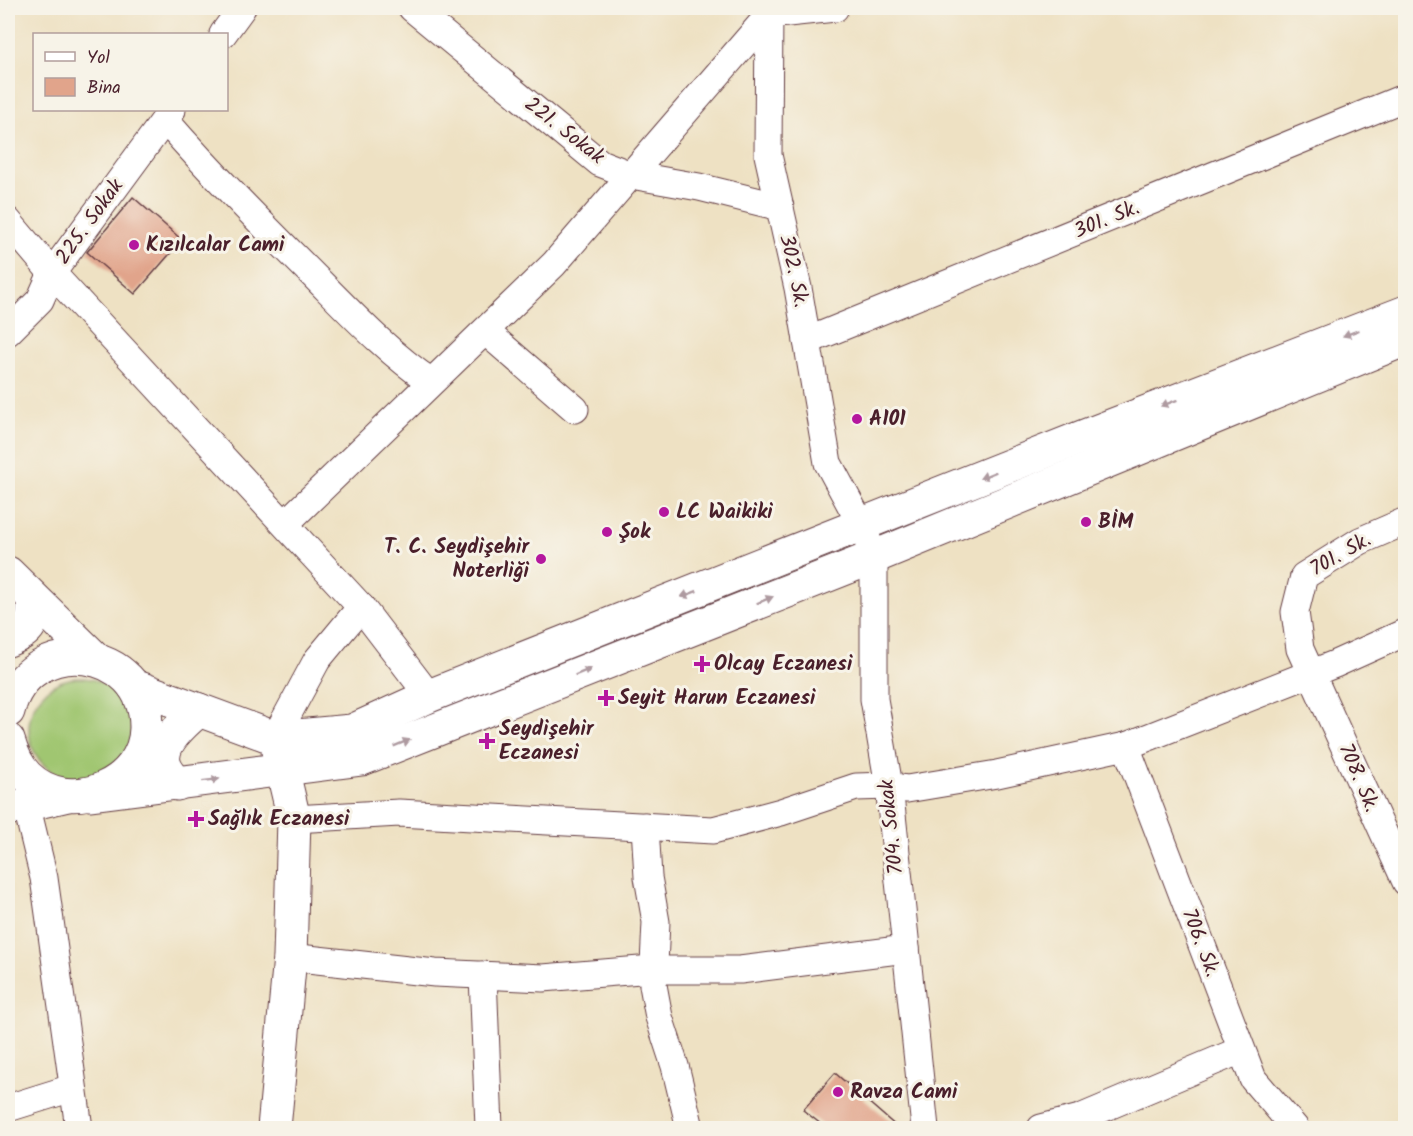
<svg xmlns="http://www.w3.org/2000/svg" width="1413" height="1136" viewBox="0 0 1413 1136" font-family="Kalam,sans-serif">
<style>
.green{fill:#a0c671;stroke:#75724e;stroke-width:1.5}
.building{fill:#e1a48b}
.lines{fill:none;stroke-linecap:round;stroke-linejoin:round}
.street-casing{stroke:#633c42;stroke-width:29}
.secondary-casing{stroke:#633c42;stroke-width:35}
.street{stroke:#fff;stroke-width:27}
.secondary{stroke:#fff;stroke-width:33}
.oneway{fill:#ae9aa0}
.poi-dot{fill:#b5179e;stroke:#f7f3e8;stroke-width:2}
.labels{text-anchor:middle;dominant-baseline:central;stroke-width:6;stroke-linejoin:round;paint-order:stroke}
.street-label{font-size:21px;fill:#4a1f2b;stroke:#f7f3e8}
.poi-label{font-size:21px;font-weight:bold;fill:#4a1f2b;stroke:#f7f3e8;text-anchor:start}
</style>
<rect width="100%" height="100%" fill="#f7f3e8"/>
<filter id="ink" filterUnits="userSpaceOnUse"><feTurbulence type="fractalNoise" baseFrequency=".0167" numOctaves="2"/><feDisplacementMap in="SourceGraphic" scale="12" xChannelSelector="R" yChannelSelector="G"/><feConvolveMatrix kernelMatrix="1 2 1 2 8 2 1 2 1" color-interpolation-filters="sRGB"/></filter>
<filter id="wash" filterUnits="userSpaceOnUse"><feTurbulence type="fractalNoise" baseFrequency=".008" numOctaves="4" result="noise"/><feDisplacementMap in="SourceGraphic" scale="24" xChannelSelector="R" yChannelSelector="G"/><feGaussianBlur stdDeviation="1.35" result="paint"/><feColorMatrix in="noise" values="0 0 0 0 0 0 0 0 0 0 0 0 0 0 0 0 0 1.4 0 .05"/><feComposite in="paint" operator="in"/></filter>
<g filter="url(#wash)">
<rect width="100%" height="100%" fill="#eee1c3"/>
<!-- green -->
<circle class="green" cx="80" cy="729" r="51"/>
<g id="blocks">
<!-- building -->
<g class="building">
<path d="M133 197 182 240 135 294 87 252Z"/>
<path d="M835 1073 898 1128H826L803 1110Z"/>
</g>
</g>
</g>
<g filter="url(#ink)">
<use href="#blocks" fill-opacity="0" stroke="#633c42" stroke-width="1.5"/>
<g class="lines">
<!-- street casing -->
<g class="street-casing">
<g id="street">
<path d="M412 8 600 163 631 175 699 187 780 207"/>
<path d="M769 8 768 155 798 288 828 463 862 526 874 557V699L889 786 925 1128"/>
<path d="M223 34 242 8"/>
<path d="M165 120C212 174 262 224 313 275 351 313 387 352 431 382"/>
<path d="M8 221 52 273 361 607 429 696"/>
<path d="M8 332 40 300 52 273 172 110"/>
<path d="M492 337 575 409"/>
<path d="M807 341 1406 97"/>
<path d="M1406 521 1360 541 1304 576 1295 612 1300 649 1406 882"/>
<path d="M286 523 554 264 769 15 835 8"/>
<path d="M275 738 317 660 361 607"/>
<path d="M1126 746 1253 1079 1295 1128"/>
<path d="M26 804 44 878 79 1128"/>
<path d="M294 819 399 813 713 830 781 812 856 787 889 786 907 789 997 774 1126 746 1335 664 1406 632"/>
<path d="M645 826 648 877 656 922 653 985 659 1017 675 1066 690 1128"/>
<path d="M290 957 435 973 543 978 640 970H740L906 949"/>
<path d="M483 975 489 1128"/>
<path d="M8 1108 72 1088"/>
<path d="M1041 1128 1080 1118 1241 1050"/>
</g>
</g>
<!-- secondary casing -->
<g class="secondary-casing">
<g id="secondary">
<path d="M8 573 96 659"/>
<path d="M8 640C32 630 34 624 33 598"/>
<path d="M134 686 275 738 352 731 429 696 1082 437 1406 312"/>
<path d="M8 711C28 630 147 645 146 728 145 786 68 817 27 776 17 766 12 754 8 740"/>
<path d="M177 784C174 779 169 774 166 768 155 746 185 722 199 710"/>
<path d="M91 794 362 759 874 557 1406 339"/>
<path d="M8 809 68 795"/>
<path d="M274 1128 290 957 294 819 278 751"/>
</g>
</g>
<!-- street -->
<use href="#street" class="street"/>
<!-- secondary -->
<use href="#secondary" class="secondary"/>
</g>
<!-- one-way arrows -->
<defs><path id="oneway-solid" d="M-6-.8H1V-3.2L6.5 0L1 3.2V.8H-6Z" transform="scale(1.5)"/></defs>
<g class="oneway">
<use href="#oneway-solid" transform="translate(1351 333) rotate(159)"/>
<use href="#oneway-solid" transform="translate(1169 403) rotate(159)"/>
<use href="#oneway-solid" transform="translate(988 475) rotate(158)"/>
<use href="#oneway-solid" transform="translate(689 594) rotate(159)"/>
<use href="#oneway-solid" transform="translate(765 600) rotate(-22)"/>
<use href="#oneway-solid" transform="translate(583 672) rotate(-22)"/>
<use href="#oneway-solid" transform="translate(402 743) rotate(-22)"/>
<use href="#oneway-solid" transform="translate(211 780) rotate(-7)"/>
</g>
</g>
<!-- markers -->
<g class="poi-dot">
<circle cx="134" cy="245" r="6"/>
<circle cx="857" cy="419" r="6"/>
<circle cx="664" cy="512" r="6"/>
<circle cx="1086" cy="522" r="6"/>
<circle cx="607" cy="532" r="6"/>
<circle cx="541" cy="559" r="6"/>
<path d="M699 655h6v6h6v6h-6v6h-6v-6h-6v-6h6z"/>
<path d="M603 689h6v6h6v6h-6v6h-6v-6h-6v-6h6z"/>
<path d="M484 732h6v6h6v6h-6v6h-6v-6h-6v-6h6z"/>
<path d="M193 810h6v6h6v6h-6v6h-6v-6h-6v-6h6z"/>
<circle cx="838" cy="1092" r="6"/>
</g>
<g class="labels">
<!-- street labels -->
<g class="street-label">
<text transform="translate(564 131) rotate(38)">221. Sokak</text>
<text transform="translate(1107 220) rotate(-22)">301. Sk.</text>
<text transform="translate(90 222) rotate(-54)">225. Sokak</text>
<text transform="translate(793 271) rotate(78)">302. Sk.</text>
<text transform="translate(1341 555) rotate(-30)">701. Sk.</text>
<text transform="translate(1358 778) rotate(67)">708. Sk.</text>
<text transform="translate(892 827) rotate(-96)">704. Sokak</text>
<text transform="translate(1200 943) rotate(69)">706. Sk.</text>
</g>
<!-- poi labels -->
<g class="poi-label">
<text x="146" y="245">Kızılcalar Cami</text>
<text x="869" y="419">A101</text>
<text x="676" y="512">LC Waikiki</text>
<text x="1098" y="522">BİM</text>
<text x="619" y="532">Şok</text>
<text x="529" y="547" text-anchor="end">T. C. Seydişehir<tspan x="529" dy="24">Noterliği</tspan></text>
<text x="714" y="664">Olcay Eczanesi</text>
<text x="618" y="698">Seyit Harun Eczanesi</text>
<text x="499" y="729">Seydişehir<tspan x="499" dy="24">Eczanesi</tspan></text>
<text x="208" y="819">Sağlık Eczanesi</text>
<text x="850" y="1092">Ravza Cami</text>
</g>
</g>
<!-- margin -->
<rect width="1413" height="1136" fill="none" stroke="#f7f3e8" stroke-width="30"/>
<!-- legend -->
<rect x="33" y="33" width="195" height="78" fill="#f7f3e8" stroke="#b29e9c" stroke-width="1.5"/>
<rect x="45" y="52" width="30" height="9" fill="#ffffff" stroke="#b29e9c" stroke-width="1.5"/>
<text x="87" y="63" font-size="18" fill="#4a1f2b">Yol</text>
<rect x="45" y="78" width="30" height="18" fill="#e1a48b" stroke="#b29e9c" stroke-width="1.5"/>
<text x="87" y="93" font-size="18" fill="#4a1f2b">Bina</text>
</svg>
